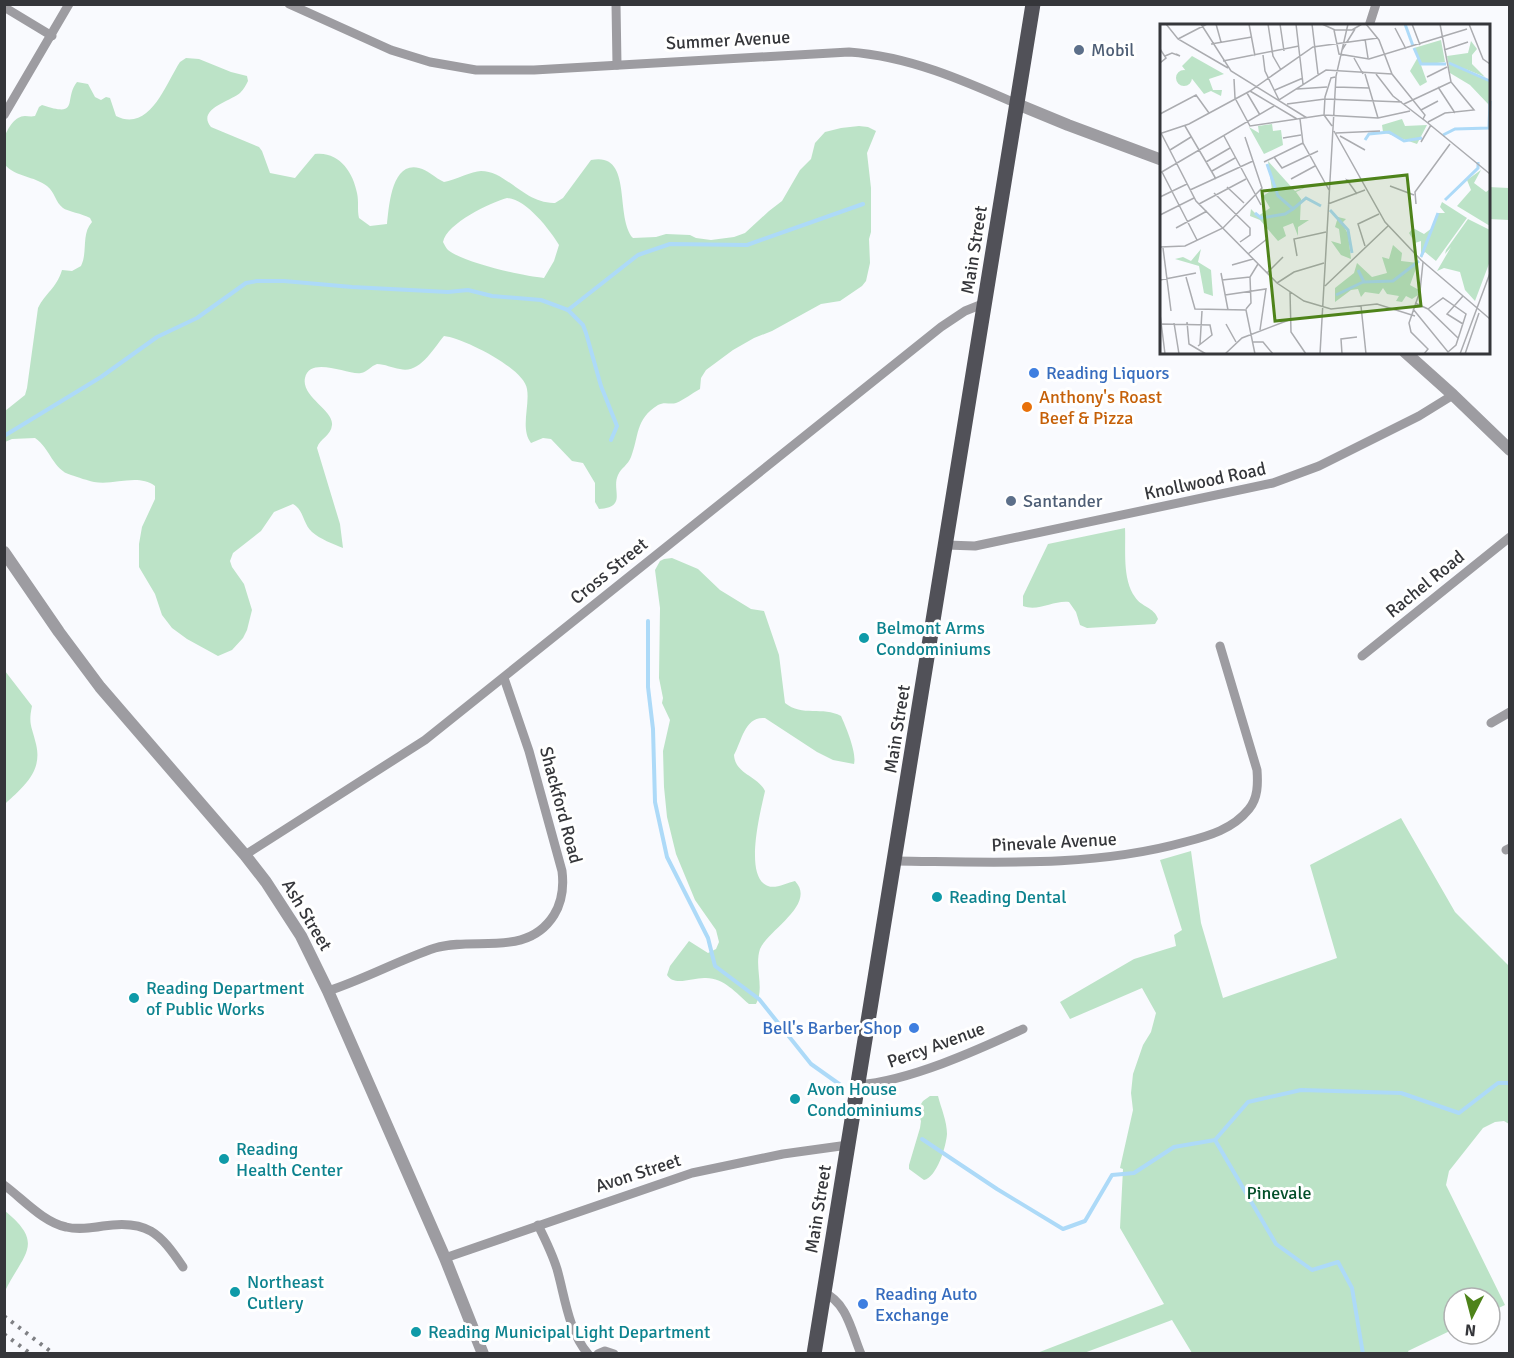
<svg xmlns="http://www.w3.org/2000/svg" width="1514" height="1358" viewBox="0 0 1514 1358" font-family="Signika,sans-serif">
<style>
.green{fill:#bce3c7;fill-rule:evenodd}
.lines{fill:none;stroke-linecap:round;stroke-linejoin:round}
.stream{stroke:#addaf8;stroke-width:4}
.minor{stroke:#9d9ca1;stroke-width:9}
.tertiary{stroke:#9d9ca1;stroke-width:12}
.primary{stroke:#515158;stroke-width:15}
.rail{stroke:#7f8084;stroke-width:4;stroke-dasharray:3 6;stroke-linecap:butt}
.service-dot{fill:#5c6f8a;stroke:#fff;stroke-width:2}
.shop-dot{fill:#3f7fe0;stroke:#fff;stroke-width:2}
.food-dot{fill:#e8710a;stroke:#fff;stroke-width:2}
.culture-dot{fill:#0f9aa8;stroke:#fff;stroke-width:2}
.labels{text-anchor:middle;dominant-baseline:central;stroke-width:6;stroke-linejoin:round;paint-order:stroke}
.street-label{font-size:18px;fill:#35363a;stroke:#fff}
.service-label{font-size:18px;fill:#4e5e75;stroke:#fff;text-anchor:start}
.shop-label{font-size:18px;fill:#366cbe;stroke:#fff;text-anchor:start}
.food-label{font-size:18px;fill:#c56008;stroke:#fff;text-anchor:start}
.culture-label{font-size:18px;fill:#0d838f;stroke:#fff;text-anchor:start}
.park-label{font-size:18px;fill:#034f29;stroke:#fff}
.inset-river{fill:none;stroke:#addaf8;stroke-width:3}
.inset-road{fill:none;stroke:#abacb0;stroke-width:1.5}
.view{fill:#4e831a;fill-opacity:0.15;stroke:#4e831a;stroke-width:3}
.inset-edge{fill:none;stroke:#35363a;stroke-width:3}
</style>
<rect width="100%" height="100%" fill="#f9fafe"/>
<!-- green -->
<g class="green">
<path d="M186 58 199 59 231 72 247 76 248 81C246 85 244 89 240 93 231 101 196 109 211 127L259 147 262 151 270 173 295 178 315 154C339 151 353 172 357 193 359 202 357 210 359 218L370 226 387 224C389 208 391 161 419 168 428 170 435 178 444 182 455 180 472 171 481 171 507 171 524 204 555 203L563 198 591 160C634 151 614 217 633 238L656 237 666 234 690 235 696 238 711 240 734 237 745 233 769 211 782 201 800 170 811 159 815 143 825 132 841 128 859 126 868 127 876 131 867 153 871 188V232L869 239 870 263 866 281 862 286 840 301 821 304 772 331 754 338 733 350 706 370 701 378 700 389C692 393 684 400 676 403 670 405 665 401 658 405 635 419 639 437 631 457 628 465 621 468 618 475 611 490 628 507 599 509L595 502V483L583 463 572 461 551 439 543 438 531 443C520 429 530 405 527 389 524 368 463 338 444 336 433 349 420 374 400 369 392 368 385 364 377 364 371 366 367 372 361 373 350 376 310 355 305 378 301 397 334 410 332 425 331 436 320 438 317 448L340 524 343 548C333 544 320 539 312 532 303 524 304 510 293 504L274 512 261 531 233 553 230 561 232 567 244 584 252 610 247 630 243 638 232 650 218 656 187 639 172 628 162 615 155 594 139 567V544L142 527 155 499V486C137 473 114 486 94 482 89 481 77 477 71 475 53 470 50 448 35 438L12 439 5 442V411L25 395 27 388 38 308C46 292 56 289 62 270L72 271 81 266C88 252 81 234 92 222L90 218C83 214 67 211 63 208 55 202 55 192 47 186 34 176 16 177 5 165V136C8 128 15 116 25 116 28 116 31 117 35 116L39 107 42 105C81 118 63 100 77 82L88 84 95 97 101 100 106 97 110 98 116 116C150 133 166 83 180 62ZM507 198C526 199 550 230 559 245L554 261 544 278C523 276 464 263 448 250 446 248 444 244 443 242 447 223 490 203 507 198Z"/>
<path d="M1488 187 1509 188V220L1489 219Z"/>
<path d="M1125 528C1126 549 1122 579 1135 597 1141 607 1154 607 1158 619L1155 624 1087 628 1080 625 1076 612 1069 602C1054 600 1038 612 1023 606V596L1048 544Z"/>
<path d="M672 558 698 569 720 590 751 609 764 611 779 655 785 703C802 717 823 706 841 716 846 727 857 753 854 764L833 760 817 752 765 718C745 716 742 740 734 755 735 774 758 776 765 791 761 810 743 877 768 886 775 889 787 883 795 881 817 904 768 930 760 949 754 967 765 988 756 1004H749C736 993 724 978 706 978 694 977 674 987 667 975L670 966 689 941 708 953 716 949 719 942 716 930 695 900 676 854 667 817 664 787 663 751 670 720 662 703 663 698 659 678 660 608 655 570 660 561 664 559Z"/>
<path d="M5 671 32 706C28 725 32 726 36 744 43 772 23 787 5 804Z"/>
<path d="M1401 818 1455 912 1509 966V1124L1504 1121 1495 1122 1483 1128 1449 1171 1446 1185 1505 1305 1490 1312V1298H1454V1329L1408 1351 1409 1353H1192L1172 1320 1084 1353H1037L1164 1304 1120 1228 1123 1169 1120 1168 1133 1110 1131 1093 1133 1074 1143 1045 1151 1032 1156 1013 1142 988 1070 1019 1060 1002 1134 959 1176 946 1174 935 1182 930 1160 860 1191 851 1201 923 1223 998 1337 958 1310 865Z"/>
<path d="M930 1096H938C941 1108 947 1121 947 1134 946 1147 937 1177 924 1180L909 1169V1165L920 1128 921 1121 917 1110 923 1101Z"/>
<path d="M5 1211C46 1244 23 1254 5 1291Z"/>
</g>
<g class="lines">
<!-- stream -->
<g class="stream">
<path d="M568 310 638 255 670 244 747 245 863 204"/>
<path d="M4 436 101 377 157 337 197 318 246 283 257 281H284L352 287 448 292 468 290 492 296 541 300 568 310 583 325 586 333 601 386 617 426 611 440"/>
<path d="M648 621V687L653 729 655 802 667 857 708 938 715 966 759 999 811 1064 842 1086"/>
<path d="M922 1139 997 1189 1063 1229 1085 1221 1112 1175 1134 1173 1174 1147 1215 1140 1276 1244 1312 1270 1338 1262 1352 1288 1363 1354"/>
<path d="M1215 1140 1248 1102 1301 1090 1401 1093 1459 1113 1498 1083H1510"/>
</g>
<!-- minor -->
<g class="minor">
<path d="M289 4 391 50 430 62 476 70H534L849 52C908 56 963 80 1017 104"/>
<path d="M616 4 617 65"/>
<path d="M4 7 52 36"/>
<path d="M1369 26 1376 4"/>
<path d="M4 115 69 4"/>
<path d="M946 545 975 546 1273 483 1319 466 1419 416 1453 395"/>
<path d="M1362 656 1510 537"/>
<path d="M1491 723 1510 712"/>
<path d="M1506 850 1510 848"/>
<path d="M245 855 425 740 941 327 965 311 985 303"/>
<path d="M895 861C992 862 1091 868 1185 842 1209 836 1233 829 1249 809 1258 798 1258 784 1257 770L1220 646"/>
<path d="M328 991C365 979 399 960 435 948 476 936 527 958 554 915 562 902 564 887 562 871L529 751 504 678"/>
<path d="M858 1085C909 1081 976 1051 1023 1029"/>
<path d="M4 1185C23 1199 43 1222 66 1227 78 1230 91 1228 103 1226 147 1219 160 1233 183 1267"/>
<path d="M538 1225C545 1239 552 1253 557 1269 565 1297 568 1330 588 1354"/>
<path d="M445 1258 692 1173 783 1154 848 1145"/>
<path d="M824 1293C847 1302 852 1333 861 1354"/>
<path d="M598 1354 605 1351 614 1354"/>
</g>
<!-- tertiary -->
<g class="tertiary">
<path d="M1017 104 1068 125 1162 160"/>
<path d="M1405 352 1453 395 1510 450"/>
<path d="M4 552 59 632 100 687 245 855 266 882 301 936 328 991 445 1258 483 1354"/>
</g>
<!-- primary -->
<path class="primary" d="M814 1354 1033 4"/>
<!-- rail -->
<g class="rail">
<path d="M4 1316 54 1354"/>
<path d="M4 1334 31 1354"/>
</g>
</g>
<!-- markers -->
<g class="service-dot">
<circle cx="1079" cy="50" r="6"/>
<circle cx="1011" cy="501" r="6"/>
</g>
<g class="shop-dot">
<circle cx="1034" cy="373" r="6"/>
<circle cx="914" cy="1028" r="6"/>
<circle cx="863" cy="1304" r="6"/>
</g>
<circle class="food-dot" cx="1027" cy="407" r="6"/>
<g class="culture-dot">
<circle cx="864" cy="638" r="6"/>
<circle cx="937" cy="897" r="6"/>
<circle cx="134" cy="998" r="6"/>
<circle cx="795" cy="1099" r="6"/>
<circle cx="224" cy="1159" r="6"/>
<circle cx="235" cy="1292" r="6"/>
<circle cx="416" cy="1332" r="6"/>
</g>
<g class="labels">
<!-- street labels -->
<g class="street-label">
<text transform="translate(728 40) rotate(-3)">Summer Avenue</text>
<text transform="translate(974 250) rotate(-81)">Main Street</text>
<text transform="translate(1205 481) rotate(-12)">Knollwood Road</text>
<text transform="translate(609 571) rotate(-39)">Cross Street</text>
<text transform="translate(1425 584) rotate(-39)">Rachel Road</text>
<text transform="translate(897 729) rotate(-81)">Main Street</text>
<text transform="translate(561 805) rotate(75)">Shackford Road</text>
<text transform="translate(1054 842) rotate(-3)">Pinevale Avenue</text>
<text transform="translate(307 915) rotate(59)">Ash Street</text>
<text transform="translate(936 1045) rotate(-20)">Percy Avenue</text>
<text transform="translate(638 1173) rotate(-18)">Avon Street</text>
<text transform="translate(818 1209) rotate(-81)">Main Street</text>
</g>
<!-- service labels -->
<g class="service-label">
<text x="1091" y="50">Mobil</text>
<text x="1023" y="501">Santander</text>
</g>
<!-- shop labels -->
<g class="shop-label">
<text x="1046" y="373">Reading Liquors</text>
<text x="902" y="1028" text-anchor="end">Bell's Barber Shop</text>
<text x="875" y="1294">Reading Auto<tspan x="875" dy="21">Exchange</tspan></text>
</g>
<!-- food labels -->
<g class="food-label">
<text x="1039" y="397">Anthony's Roast<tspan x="1039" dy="21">Beef &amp; Pizza</tspan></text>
</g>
<!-- culture labels -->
<g class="culture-label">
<text x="876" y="628">Belmont Arms<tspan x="876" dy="21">Condominiums</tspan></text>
<text x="949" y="897">Reading Dental</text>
<text x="146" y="988">Reading Department<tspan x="146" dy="21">of Public Works</tspan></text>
<text x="807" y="1089">Avon House<tspan x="807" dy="21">Condominiums</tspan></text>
<text x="236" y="1149">Reading<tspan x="236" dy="21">Health Center</tspan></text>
<text x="247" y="1282">Northeast<tspan x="247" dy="21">Cutlery</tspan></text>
<text x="428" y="1332">Reading Municipal Light Department</text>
</g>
<!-- park labels -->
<g class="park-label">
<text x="1279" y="1193">Pinevale</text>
</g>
</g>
<!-- overview -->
<g transform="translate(1160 24)">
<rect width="330" height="330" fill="#f9fafe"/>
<path d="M281 16 285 38 261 41 267 58 260 62 250 47 258 33 254 24ZM311 17 317 25 312 31V40L325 53 303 44 330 57 329 81 310 61 290 49 287 32 308 29ZM32 32 64 50 49 55 53 66H62L61 72 51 67 44 70 22 42ZM16 54a8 8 0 1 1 16 0a8 8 0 1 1-16 0ZM242 95 245 102 267 101 257 120 223 108 222 101ZM112 100 113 107 121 106 123 121 104 130 89 103 99 109 98 102ZM108 137 135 167 149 162 136 168 141 175 140 196H149L138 203V212L133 199 123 203 126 212 118 217 100 196 90 192 91 185 98 192 110 184 103 172 112 166ZM321 146 314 159 326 168 330 165V202L297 182 311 166 307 156ZM282 178 307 194 276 237 265 228 261 234V217L255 219 249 209 253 204 264 210 272 204 278 189H285L280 183ZM178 193 186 195 182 199 188 210 191 235 181 231 171 217 181 220 179 205 175 203ZM308 195 330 206V237L315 277 305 266 300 248 284 244 277 247 291 223 285 230 286 226ZM233 221 242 229 241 237 258 239 250 261 259 266 258 271 252 275 246 272 242 278 236 277 239 272 227 270 223 264 219 270 205 268 201 273 198 265 191 266 175 278V264L194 249 197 239 212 253 227 249 222 233 229 235ZM41 225 38 238 51 246 53 272 44 269 39 242 15 235 23 233 31 237Z" fill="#bce3c7"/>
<path class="inset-river" d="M245 0 253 22M254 24 261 40H286M289 39 330 57M283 111 295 105 329 104 330 77M205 116 209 110 229 108 244 117 262 114M107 140 118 172 133 185 146 174 161 182M285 176 318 144V138M170 186 188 206 192 229M95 189 101 194 125 190 133 185M261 233 278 189M198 246 204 258 233 257 259 237M176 271 203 258"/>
<path class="inset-road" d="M6 0 18 15 68 44M41 0 71 47 147 94M56 0 61 18M89 0 95 32M108 0 113 32 121 46M120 0 124 27M136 0 143 60M152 0 158 50M162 0 175 6H192L202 0M206 0 219 16 232 50 265 91 263 95M252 0 260 21M309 0 323 35 330 40M235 4 246 25M174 6 179 30 209 35 307 5M18 15 47 0M205 15 208 34M51 20 92 13M0 25 6 34 0 39M182 26 195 5M284 26 308 18M103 31 105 47 119 76 166 46 232 50M5 32 12 29 20 32 16 30M194 34 203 50M63 37 139 22M205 50 218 94M216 50 233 72 264 96M267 53 287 43M74 55 75 74 90 102 164 91 218 94 250 87M175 63 209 64M278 63 295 89M137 65 167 63M115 66 143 54M90 67 137 95M87 69 100 91M127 80 165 75 242 78M244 80 291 58M261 86 278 77M0 90 36 71 49 89M140 95 143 119 169 166M263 95 330 150M268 98 285 89 314 86 291 58 280 0M25 102 56 155M172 102 164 91 165 73 171 54 175 53M0 107 36 177 117 259 144 277 171 285 217 280 255 292M174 107 225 198 261 236 330 295M2 109 29 100 90 67 153 23 218 14M176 109 220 107M64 112 101 181M180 112 205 126M123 114 141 111M261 118 271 101M10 126 31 113M114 133 122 144 158 127M46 138 70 124M104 138 143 119M52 147 75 134M2 148 37 216M0 149 114 82M131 155 155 142M190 157 187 156 197 170M230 162 254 171M67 163 84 179M30 166 93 137M54 169 90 204V211L80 218M0 173 27 160M39 180 86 155M168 180 205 166M256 180 255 168 290 120M0 191 34 174M16 204 47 187M205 222 198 200 219 190M0 223 25 222 63 204 102 164 85 113M3 224 11 287M88 230 107 215M137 232 134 215 166 208M263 238 260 267 249 299 251 308 268 325 264 330M72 241 93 235M61 249 68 286M107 249 123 233M26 253 35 285 86 286 95 330M0 256 36 249M62 256 90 253M117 259 134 248 164 239M165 262 228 202M130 268 131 308 146 330M65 271 106 265 100 306M255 279 268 285 298 314M201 282 206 330M86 285 91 279 90 253 98 240M253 285 288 328 296 321 306 290 283 274 268 285M0 290 5 330M27 298 29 320 46 330M14 299 19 330M2 300 50 301 52 311 38 322M66 300 76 318M303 300 287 290 303 272M93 318H103L113 330M40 320 42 287M65 330 82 314 129 296M160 330 176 52 188 0M182 330 181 315 197 313M300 330 330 249M305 330 319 289"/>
<path class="view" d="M247 151 261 282 115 297 102 167Z"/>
<rect width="330" height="330" class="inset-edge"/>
</g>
<!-- border -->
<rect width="1514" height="1358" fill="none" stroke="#35363a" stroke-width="12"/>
<!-- north arrow -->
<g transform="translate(1472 1316) rotate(186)"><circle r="28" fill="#ffffff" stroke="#aeafb0" stroke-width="1.5"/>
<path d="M0-4.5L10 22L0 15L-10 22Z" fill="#4e831a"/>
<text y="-9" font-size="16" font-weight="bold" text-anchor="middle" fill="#35363a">N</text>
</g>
</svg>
